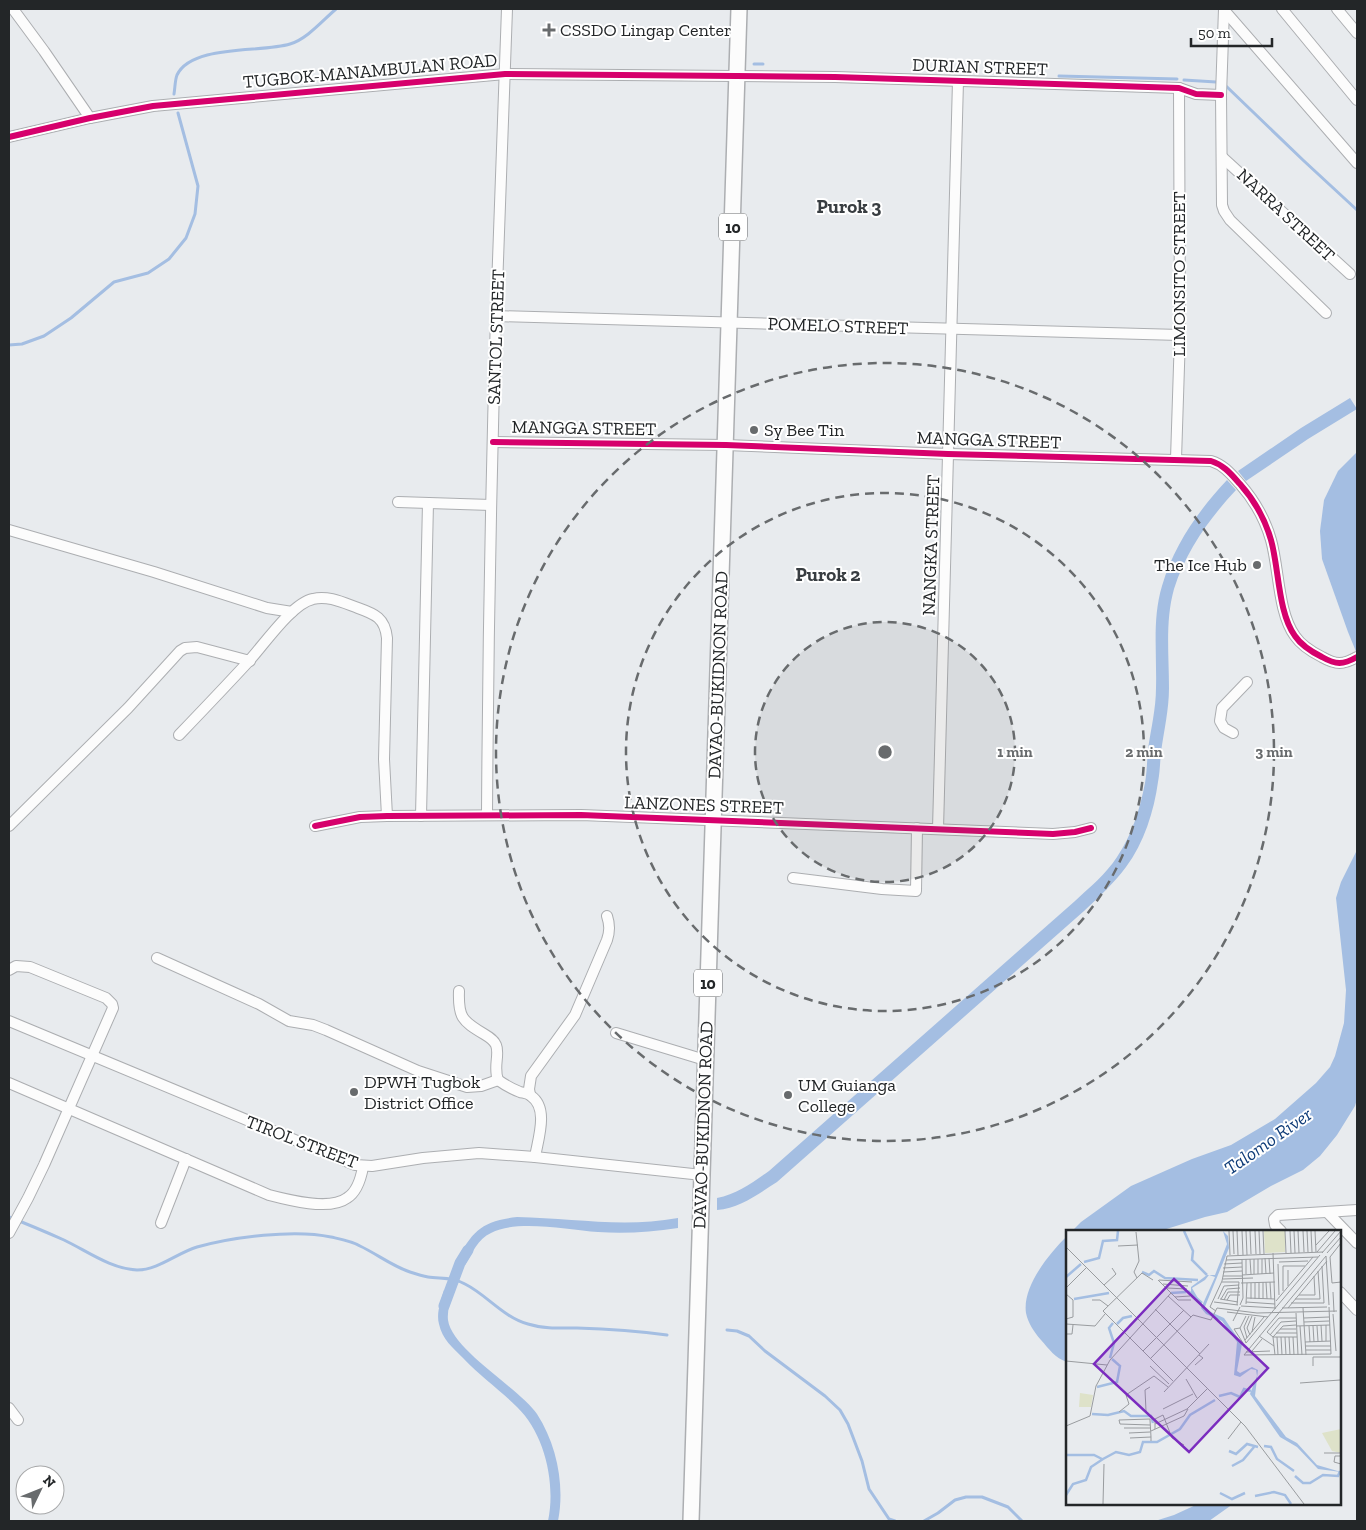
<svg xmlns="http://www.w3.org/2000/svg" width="1366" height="1530" viewBox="0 0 1366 1530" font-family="'Zilla Slab',serif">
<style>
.water{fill:#a4bee2}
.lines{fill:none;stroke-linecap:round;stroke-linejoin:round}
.stream{stroke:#a4bee2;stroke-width:3}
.canal{stroke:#a4bee2;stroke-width:11}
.minor-casing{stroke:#acaeb1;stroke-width:12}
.highway-casing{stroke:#acaeb1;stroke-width:18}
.minor{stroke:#fcfcfc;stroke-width:10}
.highway{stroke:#fcfcfc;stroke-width:15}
.cycleway-casing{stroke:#fff;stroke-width:9}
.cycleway{stroke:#d6006c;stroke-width:6}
.ring{fill:none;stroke:#686b6d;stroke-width:2.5;stroke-dasharray:9 6}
.poi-dot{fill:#686b6d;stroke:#fff;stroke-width:2}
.labels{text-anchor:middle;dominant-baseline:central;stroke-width:4;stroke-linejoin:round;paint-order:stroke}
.shield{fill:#fff;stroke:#656768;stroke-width:1}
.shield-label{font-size:16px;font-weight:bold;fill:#232628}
.poi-label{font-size:18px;fill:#232628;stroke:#fff;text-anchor:start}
.street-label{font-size:18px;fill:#232628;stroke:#fff}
.neighbourhood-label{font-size:19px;font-weight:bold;fill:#383d41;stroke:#fff}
.water-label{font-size:19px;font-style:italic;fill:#0f3c78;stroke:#fff}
.inset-river{fill:none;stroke:#a4bee2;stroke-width:2.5}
.inset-road{fill:none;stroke:#999c9f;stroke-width:1}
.view{fill:#7b2cbf;fill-opacity:0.15;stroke:#7b2cbf;stroke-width:2.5}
.inset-edge{fill:none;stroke:#232628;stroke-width:2.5}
.centre{fill:#686b6d;stroke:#fff;stroke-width:2.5}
.ring-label{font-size:15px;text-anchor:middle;font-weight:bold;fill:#686b6d;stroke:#fff;stroke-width:4;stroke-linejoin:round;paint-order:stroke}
</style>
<rect width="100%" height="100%" fill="#e8ebee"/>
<!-- water -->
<g class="water">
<path d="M1350 398 1357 409 1308 439 1246 481 1238 471 1301 428Z"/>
<path d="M1357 452V654L1348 632 1322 559 1320 531 1324 500 1338 471Z"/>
<path d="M1227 480 1236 490C1209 519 1186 551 1174 589 1165 621 1169 655 1169 688 1169 709 1164 731 1161 752 1160 762 1160 772 1158 782 1154 811 1144 843 1126 867 1114 883 1099 897 1084 911L777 1182C758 1194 740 1208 717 1210V1198C737 1194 753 1182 769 1171L1075 901C1090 887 1106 874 1117 857 1132 835 1140 809 1145 783 1147 772 1147 760 1148 749 1151 729 1156 708 1156 688 1157 654 1152 619 1162 586 1174 545 1198 511 1227 480Z"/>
<path d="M1357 850V1099L1355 1106 1337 1135 1320 1156 1303 1170 1271 1186 1227 1212 1205 1217 1160 1231H1072L1081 1222 1131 1186 1192 1159 1231 1145 1275 1119 1316 1083 1330 1067 1335 1056 1344 1023 1346 990 1336 898 1341 882Z"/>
<path d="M517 1217C572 1218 623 1228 678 1218V1228C651 1232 625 1234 598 1232 568 1230 517 1219 491 1233 478 1239 472 1253 465 1265L456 1261C473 1231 481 1221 517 1217Z"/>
<path d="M1067 1236V1362C1055 1358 1049 1349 1041 1340 1034 1332 1028 1323 1026 1313 1022 1286 1050 1253 1067 1236Z"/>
<path d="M444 1290 453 1294C450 1303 447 1311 448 1320 452 1350 519 1388 537 1414 557 1445 565 1486 558 1521H548C556 1484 545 1434 517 1407 500 1390 480 1376 463 1358 453 1348 442 1339 439 1324 436 1313 441 1301 444 1290Z"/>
<path d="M1198 1504H1233L1209 1521H1155L1174 1515Z"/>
</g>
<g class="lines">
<!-- stream -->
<g class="stream">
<path d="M754 64H763"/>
<path d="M1059 76 1177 79"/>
<path d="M1184 80 1216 82"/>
<path d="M1226 86 1304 161 1357 210"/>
<path d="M174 94C175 88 175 80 177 75 192 44 262 53 290 44 307 39 322 21 336 9"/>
<path d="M9 345 22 344 44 336 71 318 114 282 148 273 169 259 186 238 195 214 198 186 178 113"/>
<path d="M9 1217C27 1224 46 1232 64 1240 87 1251 111 1269 137 1270 158 1270 177 1253 197 1247 233 1237 294 1229 331 1237 340 1239 352 1241 360 1246 377 1254 392 1266 410 1272 416 1274 422 1276 428 1277 440 1279 453 1277 465 1284 487 1295 503 1317 528 1324 544 1329 561 1328 577 1328 607 1329 637 1331 667 1335"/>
<path d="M727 1330 737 1331 749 1336 765 1351 825 1396 840 1410 848 1424 862 1461 869 1489 889 1519 895 1521"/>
<path d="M924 1521 938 1513 955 1500 966 1497H982L1008 1507 1022 1521"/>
</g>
<!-- canal -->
<path class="canal" d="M444 1306 460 1263 468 1250"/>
<!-- minor casing -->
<g class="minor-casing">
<g id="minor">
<path d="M13 9 44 51 90 118"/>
<path d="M1224 9 1221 95 1222 205 1224 211 1230 220 1326 313"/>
<path d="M1282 9 1357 100"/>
<path d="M1337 9 1357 33"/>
<path d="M1224 10 1357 163"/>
<path d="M9 137 90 118 153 106 505 74 835 77 1179 88 1196 94 1221 95"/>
<path d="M1222 157 1350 274"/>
<path d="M496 316 1180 335"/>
<path d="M493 442 726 445 948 454 1211 461C1224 465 1231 474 1240 484 1255 501 1265 519 1271 540 1279 568 1278 613 1295 636 1301 645 1312 652 1322 657 1336 665 1343 665 1357 657"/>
<path d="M1176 459 1180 335 1179 88"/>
<path d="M398 502 491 505"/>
<path d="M9 530 154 572 267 608 292 612"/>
<path d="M1233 733 1224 728 1220 721 1222 708 1247 682"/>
<path d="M179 735C202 711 225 687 248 662 263 646 292 603 313 599 328 595 344 603 358 608 375 614 385 618 387 638L384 759 387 816"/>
<path d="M487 815C488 649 491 483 496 316 499 214 504 111 507 9"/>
<path d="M421 816 428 503"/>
<path d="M9 826 128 708 180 651 185 648 197 647 250 661"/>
<path d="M315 826 360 817 387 816 581 815 1053 834 1075 832 1091 828"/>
<path d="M938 829 958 81"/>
<path d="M793 878 882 889 916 891 917 828"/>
<path d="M157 958 259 1004 289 1021 313 1025 326 1030 418 1071 467 1087 481 1086 498 1080"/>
<path d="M9 970 16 966 30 967 106 998 112 1004 113 1008 44 1165 28 1198 9 1233"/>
<path d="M459 991C458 1017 462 1021 484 1034 489 1037 494 1040 496 1045 500 1054 493 1067 498 1080 505 1085 512 1089 520 1092 523 1093 528 1093 531 1096 549 1108 538 1139 535 1157"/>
<path d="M9 1021 355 1165 372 1166 423 1158 479 1153 535 1157 702 1175"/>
<path d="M616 1033 705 1060"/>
<path d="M9 1083 269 1195C288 1200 330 1211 347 1198 357 1192 361 1178 363 1167"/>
<path d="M530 1095 529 1089 531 1076 575 1015 607 940C610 931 610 925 607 916"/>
<path d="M1327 1212 1357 1243"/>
<path d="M161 1223 186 1159"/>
<path d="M1281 1231 1275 1225 1274 1219 1278 1215 1357 1210"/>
<path d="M1340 1292 1357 1310"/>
<path d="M9 1408 18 1420"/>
</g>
</g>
<!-- highway casing -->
<g class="highway-casing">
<path id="highway" d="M691 1521 739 9"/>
</g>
<!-- minor -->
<use href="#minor" class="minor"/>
<!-- highway -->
<use href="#highway" class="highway"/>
<!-- cycleway casing -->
<g class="cycleway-casing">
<g id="cycleway">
<path d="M9 137 90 118 153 106 505 74 835 77 1179 88 1196 94 1221 95"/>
<path d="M493 442 726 445 948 454 1211 461C1224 465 1231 474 1240 484 1255 501 1265 519 1271 540 1279 568 1278 613 1295 636 1301 645 1312 652 1322 657 1336 665 1343 665 1357 657"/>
<path d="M315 826 360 817 387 816 581 815 1053 834 1075 832 1091 828"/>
</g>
</g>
<!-- cycleway -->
<use href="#cycleway" class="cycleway"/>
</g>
<!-- distance rings -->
<circle cx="885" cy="752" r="130" fill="#686b6d" fill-opacity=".12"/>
<g class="ring">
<circle cx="885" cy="752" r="130"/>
<circle cx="885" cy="752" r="259"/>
<circle cx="885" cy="752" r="389"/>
</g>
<!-- markers -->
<g class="poi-dot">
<path d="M546.5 22.5h5v5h5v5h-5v5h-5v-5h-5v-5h5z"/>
<circle cx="754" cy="430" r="5"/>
<circle cx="1257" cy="565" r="5"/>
<circle cx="354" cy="1092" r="5"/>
<circle cx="788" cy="1095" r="5"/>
</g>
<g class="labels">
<!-- shield labels -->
<g class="shield">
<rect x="719" y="213.5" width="28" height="27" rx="4"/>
<rect x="694" y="969.5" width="28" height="27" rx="4"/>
</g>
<g class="shield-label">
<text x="733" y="227">10</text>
<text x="708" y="983">10</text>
</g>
<!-- poi labels -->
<g class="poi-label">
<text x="560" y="30">CSSDO Lingap Center</text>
<text x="764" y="430">Sy Bee Tin</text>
<text x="1247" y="565" text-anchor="end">The Ice Hub</text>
<text x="364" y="1082">DPWH Tugbok<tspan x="364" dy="21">District Office</tspan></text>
<text x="798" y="1085">UM Guianga<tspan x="798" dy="21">College</tspan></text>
</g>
<!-- street labels -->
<g class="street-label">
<text transform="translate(980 67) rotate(2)">DURIAN STREET</text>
<text transform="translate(370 71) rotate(-5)">TUGBOK-MANAMBULAN ROAD</text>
<text transform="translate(1286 215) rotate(43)">NARRA STREET</text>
<text transform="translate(1179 274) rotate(-90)">LIMONSITO STREET</text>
<text transform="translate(838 326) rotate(2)">POMELO STREET</text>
<text transform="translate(496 337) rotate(-88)">SANTOL STREET</text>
<text transform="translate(584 428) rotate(1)">MANGGA STREET</text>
<text transform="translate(989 440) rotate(2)">MANGGA STREET</text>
<text transform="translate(931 545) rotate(-88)">NANGKA STREET</text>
<text transform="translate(718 675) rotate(-88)">DAVAO-BUKIDNON ROAD</text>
<text transform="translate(704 805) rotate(2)">LANZONES STREET</text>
<text transform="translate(703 1125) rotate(-88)">DAVAO-BUKIDNON ROAD</text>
<text transform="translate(302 1142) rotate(21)">TIROL STREET</text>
</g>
<!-- neighbourhood labels -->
<g class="neighbourhood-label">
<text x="849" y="206">Purok 3</text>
<text x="828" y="574">Purok 2</text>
</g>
<!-- water labels -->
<g class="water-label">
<text transform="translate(1268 1141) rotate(-35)">Talomo River</text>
</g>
</g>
<!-- overview -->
<g transform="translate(1066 1230)">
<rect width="275" height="275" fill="#e8ebee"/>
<path d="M198 1H219V22L199 23ZM14 163 27 165 25 177H13ZM275 199V223L266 221 256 203Z" fill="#dee2c9"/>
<path d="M157 1 162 6 163 18 138 79 158 88 176 114 171 141 174 143 186 137 192 140 189 166 220 207 231 213 251 235 275 242 252 239 231 217 214 207 184 164 191 146 190 140 185 139 174 147 168 145 171 112 156 91 140 84 135 78 149 47 143 45 139 50 126 58 133 70 125 63V57L141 45H149L161 14Z" fill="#a4bee2"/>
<path class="inset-river" d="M118 1 127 21 126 30 141 45M18 32 33 28 37 11 51 10 52 1M76 42 83 45 88 41 99 48 132 50M0 47 15 34M122 61 136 73M105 63 120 62M8 69 43 63M51 94 57 88 66 86M44 128 48 113 43 98 47 93M31 157 51 152 54 136 46 129M153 166 165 163 174 167 178 159 185 161M26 184 42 185 58 181 65 186H85L87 193M198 216 205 217 211 229 228 241M163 221 170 224 181 214 192 217M0 225H28L36 229M166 236 177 230 188 217M229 246 237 253H244L257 245 272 246 274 241M154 263 166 269 179 263M0 265 7 254 20 250 25 237 37 229 50 222 63 225 74 222 77 212H91L114 199 124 185 149 170M189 266 208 262 219 265 225 274"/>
<path class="inset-road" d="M163 1 164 25M167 1 168 24M171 1 172 25M176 1 177 25M180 1 181 25M184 1 185 24M189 1 190 24M193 1 194 24M197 1 198 24M219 1 220 23M224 1 225 23M228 1 229 23M232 1 233 23M237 1 238 22M241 1 242 22M245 1 246 22M249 1 250 22M70 2 73 31 68 42 71 48M275 13 264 27 266 53 275 52M250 15 263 1M52 16 72 15M0 17 179 196 238 274M251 22 269 1M207 23 209 79M256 23 275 1M261 23 275 7M260 26 263 75M199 28 200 44M203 28 204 44M180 29V44M184 29 185 44M188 29V44M192 29V44M196 29V44M160 30 252 27M213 32 242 31M158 34 176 33M212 34 213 65M157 38 176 37M222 40V56M157 42 176 41M176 45 208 43M157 46H176M248 46 249 65M157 49 187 48M87 50 76 43 37 81 107 151M92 50 112 70H125M93 50 126 52M156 52H173L171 75M193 52V69M197 52V69M200 52 201 69M204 52 205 69M175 53 209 52M185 53V69M189 53V69M97 54 122 56M38 55 50 44 46 38M0 58 20 38M101 58 121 59M217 61V36H239M267 62 268 82M0 64 7 70V87L0 89M233 65H249M102 66 125 87M109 67 124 66M181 68 209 69M152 69 158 56 173 55M154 69 172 72M155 69 161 59 174 58M229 69H254L252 41M26 70H34L42 76M158 70 162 62H174M161 70 164 65H174M210 71 247 27M148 72 172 75M180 72 209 74M225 73H258L256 36M180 74 181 53M174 75 177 68 176 30M175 76 210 78M263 77 265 124M216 78 261 77M222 78 261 31M237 78 240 125M89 79 134 124M150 81 144 77 156 51 161 26 257 22M161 82 202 87M230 83 232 125M267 84 270 121M180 86 174 98 180 113 254 25M238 88 263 87M167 91 174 77M238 92 263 91M0 94 29 96 39 84M255 95 256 111M260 95V111M230 96 264 95M234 96 236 125M243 96 244 112M247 96 248 112M251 96 252 111M174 98 168 99 177 113M214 99H230M186 102 189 87M201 102 213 88H230M201 102 207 107H231M210 103H231M0 104H6L7 95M184 105 181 98 186 86M204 105 215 92 230 91M193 106 208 116M207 107 217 96 230 95M207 107 209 125M211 107 212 125M215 107 216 125M219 107 220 125M223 107 224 125M227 107 228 125M181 108 178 97 183 86M179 110 198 87M239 112 265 111M239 116H265M240 120H265M77 121 118 80M186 121 196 109M180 122 204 121M178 125 260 26M178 125 265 124M84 129 127 85 145 90 151 78 191 83 271 81M0 131 41 135M275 133V158M129 135 137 128 133 125M84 136 103 154M247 136V127H275M120 149 131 168M234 153 274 150M98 162 143 114M97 179 127 164M80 181 79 160 84 157M53 182 63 174 60 165 88 146 102 157M89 194 121 179 141 159M84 195 54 194 53 190 84 189V190L85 207V211M0 196 24 186 30 156 44 130 105 63M58 198H85M89 199V189L97 185 106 208 118 215M85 201 118 186 122 179M63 203 84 202M64 208 85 207M162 209 175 192M258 223H275M275 226H269L268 232 275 234M37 274 38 234"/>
<path class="view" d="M108 49 202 138 123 222 28 134Z"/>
<rect width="275" height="275" class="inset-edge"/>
</g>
<circle cx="885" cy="752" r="8" class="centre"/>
<g class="ring-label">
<text x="1015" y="757">1 min</text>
<text x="1144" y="757">2 min</text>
<text x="1274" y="757">3 min</text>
</g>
<!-- border -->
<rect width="1366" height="1530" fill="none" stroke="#232628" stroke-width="20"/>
<!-- north arrow -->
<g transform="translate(40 1490) rotate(47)"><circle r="24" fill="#ffffff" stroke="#a7a8a9"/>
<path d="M0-4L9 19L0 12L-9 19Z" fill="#686b6d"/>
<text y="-8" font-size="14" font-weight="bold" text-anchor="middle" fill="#232628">N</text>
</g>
<!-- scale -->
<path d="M1191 38v8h81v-8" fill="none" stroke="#232628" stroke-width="2.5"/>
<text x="1198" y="38" font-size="15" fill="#232628" stroke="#ffffff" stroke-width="4" paint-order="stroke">50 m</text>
</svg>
